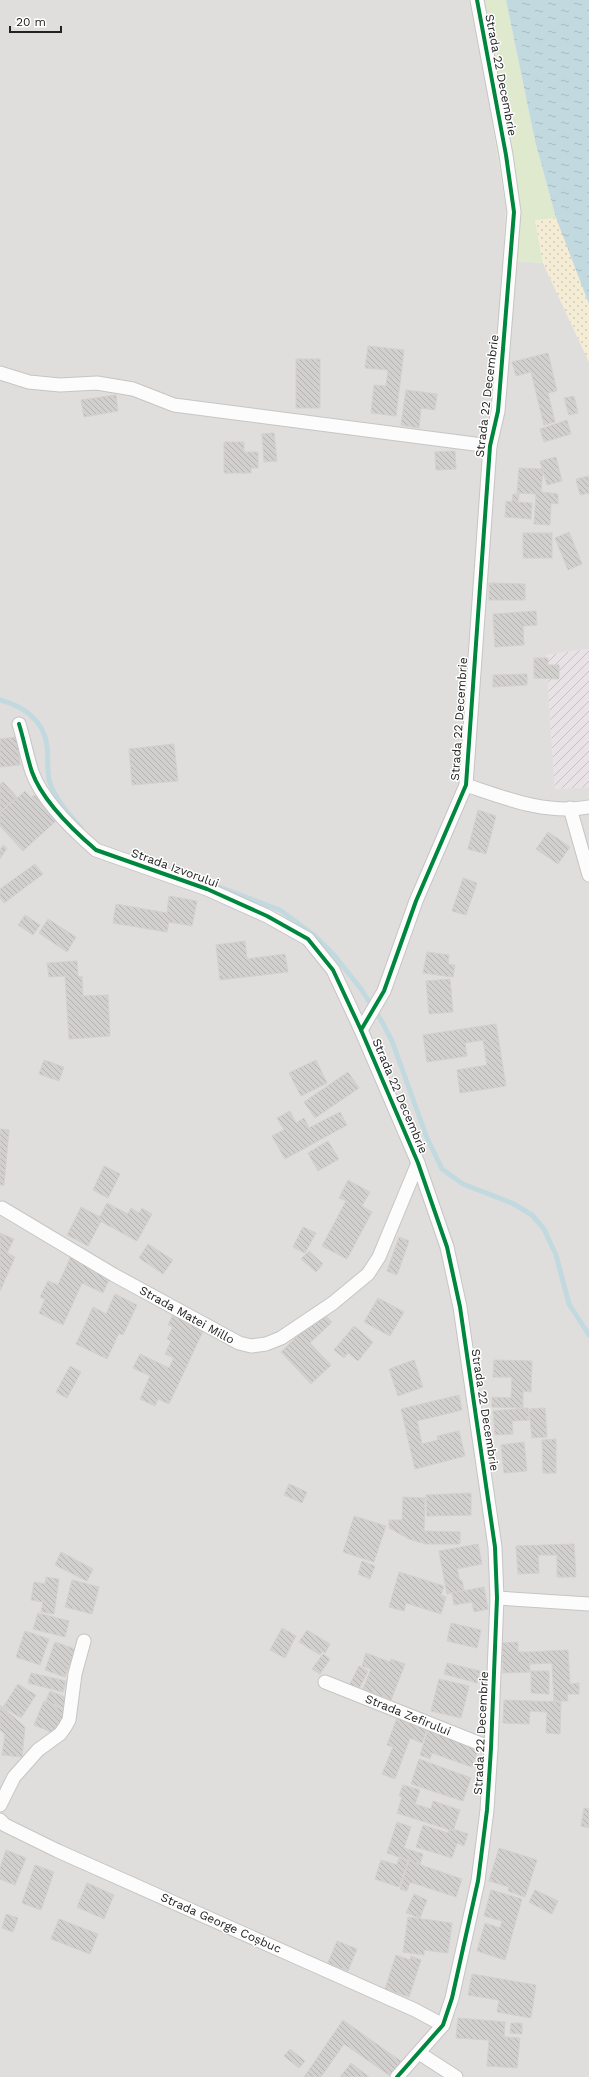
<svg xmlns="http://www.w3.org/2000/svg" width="589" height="2077" viewBox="0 0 589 2077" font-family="'Work Sans',sans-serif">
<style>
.residential{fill:#dfdedc}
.industrial{fill:url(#industrial-furrows)}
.grass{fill:#dee9ce}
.sand{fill:url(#sand-dots)}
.water{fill:url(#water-ripples)}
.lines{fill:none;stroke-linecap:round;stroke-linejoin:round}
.stream{stroke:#c2dadf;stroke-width:5}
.building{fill:url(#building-back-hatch);stroke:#d3d0cd}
.minor-casing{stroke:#c6c5c3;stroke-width:15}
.minor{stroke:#fdfcfc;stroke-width:13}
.cycleway-casing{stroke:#fff;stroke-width:6}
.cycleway{stroke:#00873e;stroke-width:4}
.labels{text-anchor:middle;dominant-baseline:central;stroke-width:3;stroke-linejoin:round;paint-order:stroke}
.street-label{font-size:12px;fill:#222;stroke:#fff}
</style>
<defs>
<pattern id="industrial-furrows" width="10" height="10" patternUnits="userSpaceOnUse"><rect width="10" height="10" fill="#e8e1e5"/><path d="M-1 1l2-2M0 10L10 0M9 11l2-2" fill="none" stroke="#c7c1c4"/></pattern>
<pattern id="sand-dots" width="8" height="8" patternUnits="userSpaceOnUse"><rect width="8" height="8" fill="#f4ecd4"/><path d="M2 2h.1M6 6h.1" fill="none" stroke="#d1cab6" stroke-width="1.8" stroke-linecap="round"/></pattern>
<pattern id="water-ripples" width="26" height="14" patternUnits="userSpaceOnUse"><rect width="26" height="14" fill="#c2dadf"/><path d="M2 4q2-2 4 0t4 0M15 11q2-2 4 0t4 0" fill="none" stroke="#a6bbbf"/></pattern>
<pattern id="building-back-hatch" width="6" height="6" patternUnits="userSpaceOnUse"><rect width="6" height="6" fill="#d2d0ce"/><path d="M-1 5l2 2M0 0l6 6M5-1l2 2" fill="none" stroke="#b4b2b1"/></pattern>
</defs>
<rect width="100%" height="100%" fill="#f0eeeb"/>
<!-- residential -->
<path class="residential" d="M0 0H469L487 90 506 208 503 260 543 263 589 362V649L546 655 555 789 589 787V2077H0Z"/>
<!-- industrial -->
<path class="industrial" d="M589 649V787L555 789 546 655Z"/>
<!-- grass -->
<path class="grass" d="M469 0H506L535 141 556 218 535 221 543 263 503 260 506 208 487 90Z"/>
<!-- sand -->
<path class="sand" d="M556 218 589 304V362L543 263 535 220Z"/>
<!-- water -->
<path class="water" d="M506 0H589V304L556 218 535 141Z"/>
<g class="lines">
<!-- stream -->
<g class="stream">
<path d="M0 700C23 706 44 720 47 746 49 758 46 770 50 783 56 800 70 815 81 828"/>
<path d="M206 882 280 910 314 935 334 955 361 989 381 1020 392 1041 427 1138 442 1169 463 1184 512 1203 532 1215 544 1229 556 1255 569 1304 589 1335"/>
</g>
</g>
<!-- building -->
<g class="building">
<path d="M368 346 404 350 396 416 371 413 374 385 386 386 388 370 365 368Z"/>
<path d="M548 353 557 391 548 393 555 422 544 425 531 372 516 376 512 362Z"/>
<rect x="296" y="359" width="24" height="49"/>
<path d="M406 390 437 394 435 410 421 408 419 428 401 425Z"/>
<path d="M116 395 118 411 84 417 81 400Z"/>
<path d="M574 396 578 413 569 415 564 398Z"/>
<path d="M567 420 571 434 544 442 540 429Z"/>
<path d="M274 433 277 461 264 462 262 434Z"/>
<path d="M224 442H244V452H258V468H251V473H224Z"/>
<path d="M455 451 456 469 436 470 435 452Z"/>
<path d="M556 457 562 481 547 485 540 461Z"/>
<path d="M519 468 543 469 541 492 558 494V504L551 503 550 525 534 524 536 494 517 493Z"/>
<path d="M589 476V493L580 495 576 479Z"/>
<path d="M513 494H519L518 502 532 503 531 519 505 517 506 501 512 502Z"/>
<path d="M569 532 582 564 568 570 555 538Z"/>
<rect x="523" y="533" width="29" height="25"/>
<path d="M489 583 525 584V600H489Z"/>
<path d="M536 611 537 625 523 626 524 645 495 647 493 614Z"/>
<path d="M534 658H548V665H559V679L534 678Z"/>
<path d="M527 674V685L493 687V675Z"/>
<path d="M17 737 20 765 0 767V739Z"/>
<path d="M174 744 178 781 132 785 129 749Z"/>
<path d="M3 782 17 797 0 812V784Z"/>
<path d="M25 791 31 798 34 795 57 820 23 851 0 826V813Z"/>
<path d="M478 810 496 816 486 854 468 849Z"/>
<path d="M548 832 570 847 558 864 536 849Z"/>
<path d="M3 845 7 848 0 859V850Z"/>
<path d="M35 864 43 874 4 903 0 898V889Z"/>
<path d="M463 878 477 883 466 915 452 911Z"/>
<path d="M169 896 197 901 192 926 169 922 167 932 113 923 116 904 167 913Z"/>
<path d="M25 915 40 925 33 935 18 925Z"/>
<path d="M48 919 76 937 67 952 39 933Z"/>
<path d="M245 941 247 959 285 954 288 972 220 980 216 945Z"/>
<path d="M427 952 449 955 448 964 455 965 453 977 423 973Z"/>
<path d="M77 961 78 977 82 976 83 996 108 995 110 1036 69 1039 65 976 49 977 47 963Z"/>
<path d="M450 979 453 1012 429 1014 426 981Z"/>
<path d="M496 1024 506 1086 460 1093 457 1070 487 1065 483 1040 465 1043 467 1056 427 1062 423 1035Z"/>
<path d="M44 1060 64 1067 59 1081 39 1074Z"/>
<path d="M316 1060 327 1083 301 1096 289 1073Z"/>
<path d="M348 1072 359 1088 315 1118 304 1102Z"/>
<path d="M290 1111 296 1123 304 1118 309 1128 340 1112 347 1125 285 1159 272 1136 284 1130 277 1118Z"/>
<path d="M0 1129 9 1130 4 1185H0Z"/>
<path d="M328 1141 339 1159 318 1171 308 1153Z"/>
<path d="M104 1166 120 1174 108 1198 93 1190Z"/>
<path d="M348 1180 370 1192 362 1206 372 1212 347 1259 322 1246 346 1201 339 1198Z"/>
<path d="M107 1203 128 1214 131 1208 139 1213 142 1208 152 1214 137 1241 98 1220Z"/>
<path d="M81 1207 100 1217 98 1220 101 1221 88 1246 67 1235Z"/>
<path d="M303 1227 316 1233 305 1253 293 1247Z"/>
<path d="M0 1233 14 1239 7 1253 15 1257 0 1291Z"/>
<path d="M399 1237 409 1241 397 1275 387 1271Z"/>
<path d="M148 1244 173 1260 163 1274 139 1258Z"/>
<path d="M309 1251 323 1264 316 1272 301 1259Z"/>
<path d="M71 1256 111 1275 103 1293 82 1283 63 1325 39 1313 45 1299 40 1297 48 1281 58 1285Z"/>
<path d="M115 1294 137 1305 123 1335 119 1333 107 1359 76 1344 93 1307 106 1314Z"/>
<path d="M378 1298 404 1312 390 1336 364 1322Z"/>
<path d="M322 1312 332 1322 310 1343 331 1365 311 1384 281 1352Z"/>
<path d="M173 1315 204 1329 169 1404 158 1399 155 1406 140 1399 150 1376 133 1368 140 1354 169 1368 174 1358 165 1354 171 1341 167 1339 173 1327 168 1325Z"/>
<path d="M354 1326 373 1342 358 1361 348 1353 344 1358 334 1350Z"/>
<path d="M414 1360 423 1387 398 1396 389 1369Z"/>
<path d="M494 1360 532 1361 531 1392 523 1391V1408L492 1407V1397L511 1398 512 1377H493Z"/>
<path d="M70 1366 81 1372 67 1398 56 1392Z"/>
<path d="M459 1395 462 1410 417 1421 422 1444 438 1440 437 1436 459 1431 465 1456 415 1469 401 1409Z"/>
<path d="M528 1408 529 1420 512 1421 513 1434 495 1435 493 1411Z"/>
<path d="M545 1408 547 1437 532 1438 529 1409Z"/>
<path d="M556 1439V1473H543L542 1440Z"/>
<path d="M524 1442 527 1471 504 1473 501 1445Z"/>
<path d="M289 1484 307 1492 302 1503 284 1495Z"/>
<path d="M471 1493V1515L427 1516 426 1495Z"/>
<path d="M403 1497 425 1498 424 1531 460 1532V1544H426L409 1539 389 1528V1520H402Z"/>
<path d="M354 1516 386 1526 374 1562 343 1552Z"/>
<path d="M478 1544 482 1564 457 1569 460 1581 462 1580 464 1590 447 1594 439 1551Z"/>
<path d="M574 1544 576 1577H557V1555H538L539 1573 518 1574 516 1546Z"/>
<path d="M61 1552 93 1569 87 1581 55 1565Z"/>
<path d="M362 1561 375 1566 370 1579 358 1574Z"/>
<path d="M399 1572 444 1586 441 1595 446 1597 441 1614 406 1603 404 1611 389 1607Z"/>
<path d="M46 1577 59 1579 54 1614 41 1612 43 1602 31 1600 34 1582 45 1584Z"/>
<path d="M72 1580 99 1587 92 1614 65 1607Z"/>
<path d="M484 1587 488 1609 474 1612 472 1602 454 1605 452 1593Z"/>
<path d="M38 1613 69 1621 65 1637 33 1629Z"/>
<path d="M451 1623 481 1630 477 1648 447 1641Z"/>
<path d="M282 1628 296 1636 285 1658 270 1650Z"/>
<path d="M307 1630 330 1644 325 1653 322 1651 320 1655 299 1642Z"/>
<path d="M25 1631 49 1639 40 1665 16 1657Z"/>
<path d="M55 1642 75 1649 65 1677 45 1670Z"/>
<path d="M518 1642V1652H529L530 1672 503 1673 502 1643Z"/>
<path d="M568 1650 570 1684 579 1683V1694H567L568 1701H554L552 1663 530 1664 529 1652Z"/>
<path d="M366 1653 390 1662 391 1659 405 1664 391 1700 363 1689 371 1669 362 1666Z"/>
<path d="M323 1654 330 1659 320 1674 312 1669Z"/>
<path d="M447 1663 480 1671 477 1683 444 1674Z"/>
<path d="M359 1666 368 1671 358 1691 349 1686Z"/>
<path d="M531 1671H549V1694L531 1693Z"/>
<path d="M31 1673 66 1681 63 1692 28 1683Z"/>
<path d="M439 1679 469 1686 461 1718 431 1711Z"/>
<path d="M18 1684 36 1695 21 1718 3 1707Z"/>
<path d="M50 1691 67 1698 63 1708 46 1701Z"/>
<path d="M504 1700 561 1702 560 1734 546 1733 547 1712 530 1711 529 1724 503 1723Z"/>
<path d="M44 1701 66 1711 56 1734 34 1725Z"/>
<path d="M0 1705 25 1727 22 1757 2 1755 5 1734 0 1730Z"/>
<path d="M397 1718 427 1729 422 1743 410 1738 395 1779 382 1774 393 1747 387 1745Z"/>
<path d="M428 1730 479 1748 472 1767 432 1753 430 1759 420 1755Z"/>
<path d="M419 1759 471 1778 463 1801 411 1784Z"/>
<path d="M403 1785 420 1790 415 1804 431 1809 433 1801 460 1810 453 1831 397 1813 402 1797 399 1796Z"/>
<path d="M584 1808 589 1809V1828L581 1826Z"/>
<path d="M397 1822 411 1827 404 1848 423 1854 420 1864 387 1853Z"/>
<path d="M423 1825 448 1833 449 1830 453 1831V1829L468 1834 464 1846 457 1843 452 1858 416 1847Z"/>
<path d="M499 1848 537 1860 525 1897 508 1891 509 1887 489 1881Z"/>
<path d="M6 1850 26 1858 15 1885 0 1879V1868Z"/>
<path d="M399 1858 408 1861 399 1887 375 1879 381 1860 397 1865Z"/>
<path d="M409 1861 462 1879 456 1897 410 1882 407 1891 400 1889Z"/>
<path d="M35 1865 54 1872 41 1910 22 1903Z"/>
<path d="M87 1883 114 1895 104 1919 77 1907Z"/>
<path d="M491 1890 522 1899 505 1960 477 1951 485 1923 500 1928 502 1921 484 1916Z"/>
<path d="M535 1890 558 1901 552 1914 529 1902Z"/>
<path d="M414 1894 427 1900 420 1918 406 1913Z"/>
<path d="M6 1914 18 1918 13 1932 2 1928Z"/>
<path d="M408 1917 452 1923 448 1953 424 1950V1955L403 1952Z"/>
<path d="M59 1919 98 1934 90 1954 51 1939Z"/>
<path d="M337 1941 357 1949 348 1971 328 1963Z"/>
<path d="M396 1955 410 1960 411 1956 421 1960 409 1997 385 1989Z"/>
<path d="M472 1974 536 1985 531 2018 497 2012 499 2000 468 1995Z"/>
<path d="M458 2018 505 2022 504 2037 520 2038 517 2068 487 2066 489 2040 456 2038Z"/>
<path d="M343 2020 402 2062 392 2077 344 2044 321 2077H304Z"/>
<path d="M511 2023H522V2034L510 2033Z"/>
<path d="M290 2049 305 2061 299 2068 284 2056Z"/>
<path d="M351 2063 369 2077H340Z"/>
</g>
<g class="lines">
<!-- minor casing -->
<g class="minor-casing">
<g id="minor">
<path d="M0 373 29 382 60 385 97 383 133 389 174 405 490 446"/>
<path d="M19 724C24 740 27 757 32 772 42 800 74 831 96 850L207 889 267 916 308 939 333 970 361 1030 418 1163 447 1247 460 1307 495 1547 497 1598 491 1748 487 1810 478 1881 452 1998 443 2025 397 2077"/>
<path d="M466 785C505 798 546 815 589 807"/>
<path d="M570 808 589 875"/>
<path d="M361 1030 384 991 416 901 466 785 490 446 498 411 514 212 506 155 477 0"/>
<path d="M2 1208 114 1275 239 1343 251 1346 266 1344 281 1338 333 1303 368 1274 379 1257 418 1163"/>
<path d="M497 1598 589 1604"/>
<path d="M325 1682 491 1748"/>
<path d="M0 1805 14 1777 38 1750 60 1734 65 1727 69 1720 75 1674 84 1641"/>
<path d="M0 1820 5 1825 58 1851 415 2010 443 2025"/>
<path d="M419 2053 456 2077"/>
</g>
</g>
<!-- minor -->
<use href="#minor" class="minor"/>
<!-- cycleway casing -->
<g class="cycleway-casing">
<g id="cycleway">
<path d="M19 724C24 740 27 757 32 772 42 800 74 831 96 850L207 889 267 916 308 939 333 970 361 1030 418 1163 447 1247 460 1307 495 1547 497 1598 491 1748 487 1810 478 1881 452 1998 443 2025 397 2077"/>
<path d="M361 1030 384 991 416 901 466 785 490 446 498 411 514 212 506 155 477 0"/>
</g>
</g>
<!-- cycleway -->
<use href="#cycleway" class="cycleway"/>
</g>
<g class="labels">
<!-- street labels -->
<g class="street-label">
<text transform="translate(501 75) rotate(79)">Strada 22 Decembrie</text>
<text transform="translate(487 396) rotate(-83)">Strada 22 Decembrie</text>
<text transform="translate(459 719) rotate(-86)">Strada 22 Decembrie</text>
<text transform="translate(175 868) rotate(20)">Strada Izvorului</text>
<text transform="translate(400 1096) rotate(67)">Strada 22 Decembrie</text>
<text transform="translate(187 1315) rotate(29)">Strada Matei Millo</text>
<text transform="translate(485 1410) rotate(81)">Strada 22 Decembrie</text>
<text transform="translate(408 1715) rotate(22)">Strada Zefirului</text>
<text transform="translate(481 1733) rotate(-87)">Strada 22 Decembrie</text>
<text transform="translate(221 1923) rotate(24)">Strada George Coșbuc</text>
</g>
</g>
<!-- scale -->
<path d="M10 26v6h51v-6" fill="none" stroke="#222222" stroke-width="2"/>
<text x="16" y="26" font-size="12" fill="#222222" stroke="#ffffff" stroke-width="3" paint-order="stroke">20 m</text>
</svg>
